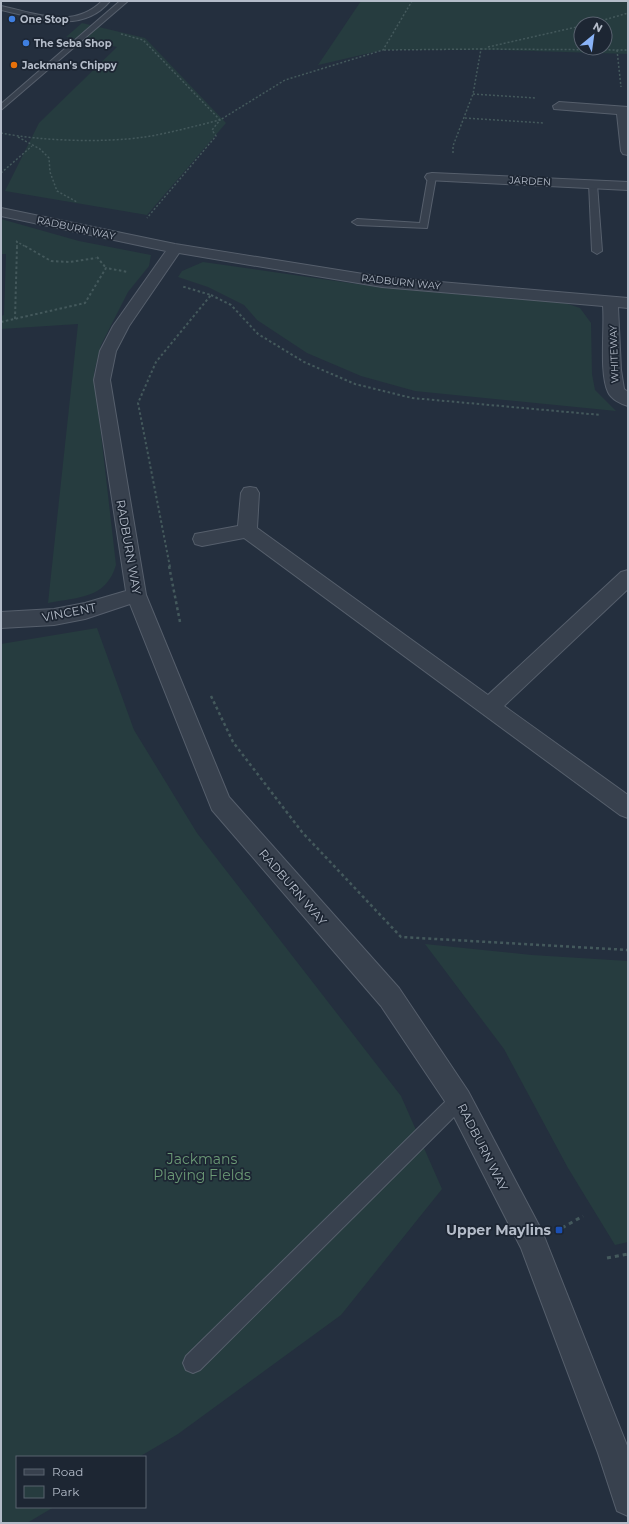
<svg xmlns="http://www.w3.org/2000/svg" width="629" height="1524" viewBox="0 0 629 1524" font-family="Montserrat,sans-serif">
<style>
.green{fill:#263c3f;fill-rule:evenodd}
.lines{fill:none;stroke-linecap:round;stroke-linejoin:round}
.lane-casing{stroke:#565f6c;stroke-width:2}
.street-casing{stroke:#565f6c;stroke-width:2}
.path-far3{stroke:#44595c;stroke-width:1.5;stroke-dasharray:2 2;stroke-linecap:butt}
.path-far2{stroke:#44595c;stroke-width:2;stroke-dasharray:2.5 2.5;stroke-linecap:butt}
.path-far1{stroke:#44595c;stroke-width:2.5;stroke-dasharray:3 3;stroke-linecap:butt}
.path{stroke:#44595c;stroke-width:3;stroke-dasharray:4 4;stroke-linecap:butt}
.lane{fill:#38414e;fill-rule:evenodd}
.street{fill:#38414e;fill-rule:evenodd}
.shop-dot{fill:#3f7fe0;stroke:#1d2633;stroke-width:1.5}
.food-dot{fill:#e8710a;stroke:#1d2633;stroke-width:1.5}
.transit-dot{fill:#1a4fb4;stroke:#1d2633;stroke-width:1.5}
.labels{text-anchor:middle;dominant-baseline:central;stroke-width:3.5;stroke-linejoin:round;paint-order:stroke}
.far-poi-label{font-size:10px;font-weight:bold;fill:#b4bcc9;stroke:#1d2633;text-anchor:start}
.far-street-label{font-size:10px;fill:#b4bcc9;stroke:#1d2633}
.street-label{font-size:12px;fill:#b4bcc9;stroke:#1d2633}
.near-park-label{font-size:14px;fill:#6b9a76;stroke:#1d2633}
.near-poi-label{font-size:14px;font-weight:bold;fill:#b4bcc9;stroke:#1d2633;text-anchor:end}
</style>
<rect width="100%" height="100%" fill="#242f3e"/>
<!-- green -->
<g class="green">
<path d="M361 1H628V54L502 50H383L318 65ZM581 24H605V48H581Z"/>
<path d="M82 23 145 38 226 123 147 215 5 191 39 123 117 47 66 37Z"/>
<path d="M1 219 79 241 151 255 149 266 128 292 101 345 94 373 116 565C106 599 78 597 48 603L78 324 1 329V316L4 315 6 254H1Z"/>
<path d="M203 262 385 288 565 303 580 308 591 323 592 374 595 390 616 411 415 391 361 376 307 353 257 320 244 305 208 287 178 277 182 271Z"/>
<path d="M97 628 134 730 197 833 401 1096 442 1189 341 1315 178 1434 139 1457H17V1507H54L27 1523H1V644Z"/>
<path d="M425 944 532 955 628 961V1242L615 1245 568 1168 504 1049Z"/>
</g>
<g class="lines">
<!-- lane casing -->
<g class="lane-casing">
<g id="lane">
<path d="M102 1H110C82 35 37 18 1 10V6C36 13 73 30 102 1Z"/>
<path d="M120 1H128L1 110V104Z"/>
<path d="M432 174 436 177 427 228 357 225 352 222 357 219 420 223 428 177Z"/>
<path d="M593 181 597 184 602 251 597 254 592 251 589 184Z"/>
<path d="M459 1092 465 1094 467 1100 465 1106 200 1370 193 1373 186 1370 183 1363 186 1356 453 1094Z"/>
</g>
</g>
<!-- street casing -->
<g class="street-casing">
<g id="street">
<path d="M559 102 628 107V155L623 154 621 151 617 114 554 109 553 106Z"/>
<path d="M432 173 628 182V190L427 180 425 177 427 174Z"/>
<path d="M1 208 175 244 382 277 628 298V308L618 307 621 370 624 389 628 392V406C621 404 611 399 608 392 599 372 605 329 603 306L382 287 179 253 129 326 116 351 110 380 146 595 229 797 399 988 468 1091 542 1231 628 1448V1516L617 1511 598 1453 521 1248 450 1109 381 1006 212 810 130 604 85 619 54 625 1 628V612L54 609 85 603 126 591 94 380 100 351 113 326 166 251 1 216Z"/>
<path d="M250 487 256 488 259 493 257 528 488 695 621 572 628 570V589L504 706 628 795V818L620 815 244 538 202 546 195 544 193 539 195 534 238 526 241 493 244 488Z"/>
</g>
</g>
<!-- path-far3 -->
<g class="path-far3">
<path d="M590 24 628 13"/>
<path d="M121 34 143 40 220 120 285 80 383 50 412 1"/>
<path d="M488 47 581 26"/>
<path d="M384 50 483 49"/>
<path d="M617 50 621 87"/>
<path d="M473 94 536 98"/>
<path d="M465 118 544 123"/>
<path d="M1 133C41 141 104 143 145 137 170 133 195 126 220 120L212 130 216 136 147 218"/>
<path d="M18 137 40 149 49 158 50 172 57 191 77 202"/>
<path d="M453 153V146L473 94 481 49 628 50"/>
<path d="M1 173 32 146"/>
<path d="M16 241 26 247"/>
<path d="M17 247V242"/>
</g>
<!-- path-far2 -->
<g class="path-far2">
<path d="M25 246 51 261 70 262 96 258"/>
<path d="M97 257 106 268"/>
<path d="M211 295 231 305 258 334 304 362 355 384 412 398 601 415"/>
<path d="M15 319 17 246"/>
<path d="M1 322 85 303 106 268 128 272"/>
<path d="M170 567 138 403 156 362 211 295 181 286"/>
</g>
<!-- path-far1 -->
<g class="path-far1">
<path d="M169 566 180 622"/>
<path d="M211 696 233 742 302 832 401 937 628 950"/>
</g>
<!-- path -->
<g class="path">
<path d="M562 1228 583 1216"/>
<path d="M607 1258 628 1254"/>
</g>
<!-- lane -->
<use href="#lane" class="lane"/>
<!-- street -->
<use href="#street" class="street"/>
</g>
<!-- markers -->
<g class="shop-dot">
<circle cx="12" cy="19" r="4"/>
<circle cx="26" cy="43" r="4"/>
</g>
<circle class="food-dot" cx="14" cy="65" r="4"/>
<rect class="transit-dot" x="555" y="1226" width="8" height="8" rx="2"/>
<g class="labels">
<!-- far-poi labels -->
<g class="far-poi-label">
<text x="20" y="19">One Stop</text>
<text x="34" y="43">The Seba Shop</text>
<text x="22" y="65">Jackman's Chippy</text>
</g>
<!-- far-street labels -->
<g class="far-street-label">
<text transform="translate(530 181) rotate(3)">JARDEN</text>
<text transform="translate(76 228) rotate(12)">RADBURN WAY</text>
<text transform="translate(401 282) rotate(6)">RADBURN WAY</text>
<text transform="translate(614 354) rotate(-92)">WHITEWAY</text>
</g>
<!-- street labels -->
<g class="street-label">
<text transform="translate(129 547) rotate(80)">RADBURN WAY</text>
<text transform="translate(69 612) rotate(-11)">VINCENT</text>
<text transform="translate(293 887) rotate(49)">RADBURN WAY</text>
<text transform="translate(483 1147) rotate(63)">RADBURN WAY</text>
</g>
<!-- near-park labels -->
<g class="near-park-label">
<text x="202" y="1159">Jackmans<tspan x="202" dy="16">Playing FIelds</tspan></text>
</g>
<!-- near-poi labels -->
<g class="near-poi-label">
<text x="551" y="1230">Upper Maylins</text>
</g>
</g>
<!-- border -->
<rect width="629" height="1524" fill="none" stroke="#b4bcc9" stroke-width="4"/>
<!-- legend -->
<rect x="16" y="1456" width="130" height="52" fill="#1d2633" stroke="#59626f"/>
<rect x="24" y="1469" width="20" height="6" fill="#38414e" stroke="#59626f"/>
<text x="52" y="1476" font-size="12" fill="#b4bcc9">Road</text>
<rect x="24" y="1486" width="20" height="12" fill="#263c3f" stroke="#59626f"/>
<text x="52" y="1496" font-size="12" fill="#b4bcc9">Park</text>
<!-- north arrow -->
<g transform="translate(593 36) rotate(29)"><circle r="19" fill="#1d2633" stroke="#59626f"/>
<path d="M0-3L7 15L0 10L-7 15Z" fill="#8ab4f8"/>
<text y="-6" font-size="11" font-weight="bold" text-anchor="middle" fill="#b4bcc9">N</text>
</g>
</svg>
